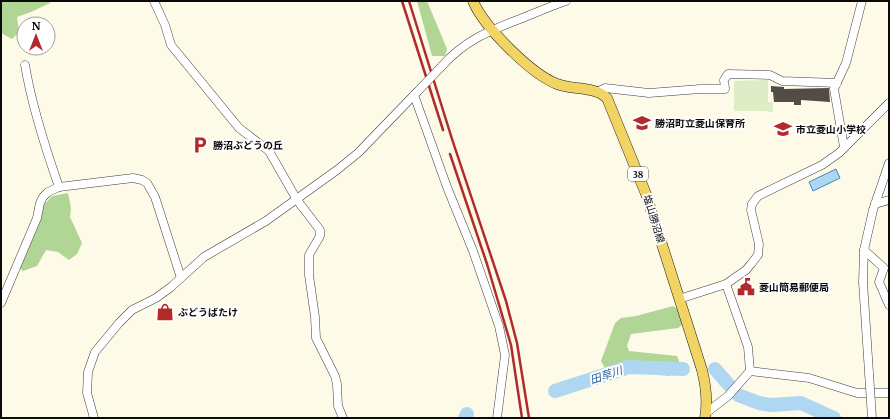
<svg xmlns="http://www.w3.org/2000/svg" width="890" height="419" viewBox="0 0 890 419" font-family="Merriweather,'Noto Sans JP',serif">
<style>
.forest{fill:#b0d595}
.pitch{fill:#deedc6}
.water{fill:#b0d7f2;stroke:#3b89c6}
.lines{fill:none;stroke-linecap:round;stroke-linejoin:round}
.river{stroke:#b0d7f2;stroke-width:14}
.building{fill:#524c47}
.minor-casing{stroke:#3d3d3d;stroke-width:9}
.major-casing{stroke:#1b1b1b;stroke-width:11}
.minor{stroke:#fff;stroke-width:8}
.major{stroke:#f2d464;stroke-width:10}
.rail{stroke:#b22a2c;stroke-width:2.5}
.minor-bridge-casing{stroke:#3d3d3d;stroke-width:9;stroke-linecap:butt}
.minor-bridge{stroke:#fff;stroke-width:8}
.labels{text-anchor:middle;dominant-baseline:central;stroke-width:4;stroke-linejoin:round;paint-order:stroke}
.shield{fill:#fff;stroke:#545454;stroke-width:1}
.shield-label{font-size:9px;font-weight:bold;fill:#0a0a0a}
.poi-label{font-size:10px;font-weight:bold;fill:#0a0a0a;stroke:#fff;text-anchor:start}
.street-label{font-size:10px;fill:#0a0a0a;stroke:#fff}
.water-label{font-size:11px;font-style:italic;fill:#1b5b94;stroke:#fff}
</style>
<rect width="100%" height="100%" fill="#fefae8"/>
<!-- forest -->
<g class="forest">
<path d="M1 1H50V3L31 12 17 17 19 32 12 39 1 33Z"/>
<path d="M417 1H427L447 49 445 56H432Z"/>
<path d="M68 193 71 208 70 217 82 243 77 254 69 260 58 252 46 250 37 266 23 271 20 268 41 220 44 205 52 196Z"/>
<path d="M673 306 678 309 684 323 678 328 631 334 627 346 629 351 677 356 680 364 669 376C649 374 627 366 606 370L601 361 615 323 621 318 636 316Z"/>
</g>
<!-- pitch -->
<path class="pitch" d="M768 80V102H773V112H767V111H734V81Z"/>
<!-- water -->
<path class="water" d="M836 169 840 178 813 191 809 182Z"/>
<g class="lines">
<!-- river -->
<g class="river">
<path d="M715 369 729 385"/>
<path d="M555 391 629 367 683 369"/>
<path d="M738 395 759 403 771 405 801 403 834 418"/>
<path d="M465 418 467 414"/>
</g>
</g>
<!-- building -->
<path class="building" d="M771 86 784 87V89L829 88 830 102 801 100V105H794V102H774L773 92H771Z"/>
<g class="lines">
<!-- minor casing -->
<g class="minor-casing">
<g id="minor">
<path d="M154 1 165 25 171 45 239 128 269 151 297 200 320 230V236L309 255V275L315 317 316 338 335 376 337 384 338 406 343 418"/>
<path d="M25 65C32 107 45 147 59 187"/>
<path d="M441 67C464 41 488 31 520 19 535 13 551 6 566 1"/>
<path d="M597 92 605 88 649 93 700 89H725L724 80 728 74 770 75 782 81 837 83"/>
<path d="M414 95 447 187 473 251 499 326 505 355 497 418"/>
<path d="M844 147 834 89 846 63 862 1"/>
<path d="M875 204 889 200"/>
<path d="M864 250 884 268 879 282 889 305"/>
<path d="M863 282 864 250 873 210 889 163"/>
<path d="M726 284 748 347 750 371"/>
<path d="M679 299 726 284 746 270 751 264 758 255 759 244 751 210 752 204 758 196 822 165 839 153 889 103"/>
<path d="M1 303 37 218 40 203 43 197 48 192 59 187 133 178 142 180 147 183 155 197 181 278"/>
<path d="M750 371 809 378 857 393H889"/>
<path d="M706 413 728 396 750 371"/>
<path d="M94 418 87 393 88 372 95 352 119 323 132 310 156 298 171 287 204 257 266 221 337 170 358 153 417 92"/>
</g>
</g>
<!-- major casing -->
<g class="major-casing">
<path id="major" d="M473 1C484 27 531 74 557 84 570 89 584 87 597 92 601 93 604 96 607 98L646 194 702 370C706 386 708 401 705 418"/>
</g>
<!-- minor -->
<use href="#minor" class="minor"/>
<!-- major -->
<use href="#major" class="major"/>
<!-- rail -->
<g class="rail">
<path d="M402 1 443 130"/>
<path d="M409 1 452 139 506 301 517 343 529 418"/>
<path d="M450 154 487 264 511 345 522 418"/>
</g>
<!-- minor-bridge casing -->
<g class="minor-bridge-casing">
<g id="minor-bridge">
<path d="M417 92 441 67"/>
<path d="M863 282 872 418"/>
</g>
</g>
<!-- minor-bridge -->
<use href="#minor-bridge" class="minor-bridge"/>
</g>
<!-- icons -->
<defs>
<g id="school-bare" transform="scale(1.38)"><path d="M0-5L7-2L0 1L-7-2ZM-4 1L0 2.5L4 1V4Q0 6-4 4Z" fill="#b22a2c" stroke="#fff" stroke-width="2.5" paint-order="stroke"/></g>
<g id="parking-bare" transform="scale(1.38)"><path d="M-3.5-5.5H1a3.5 3.5 0 0 1 0 7H-1V5.5H-3.5ZM-1-3.4V-.6H.8a1.4 1.4 0 0 0 0-2.8Z" fill="#b22a2c" stroke="#fff" stroke-width="2.5" paint-order="stroke"/></g>
<g id="civic-bare" transform="scale(1.38)"><path d="M-.6-6.5H3V-4.5H.6V-3L4-1V1h2V6H-6V1h2V-1L-.6-3ZM-1.2 2.5V6h2.4V2.5Z" fill="#b22a2c" stroke="#fff" stroke-width="2.5" paint-order="stroke"/></g>
<g id="shop-bare" transform="scale(1.38)"><path d="M-5-2.5h2.3a2.7 3.5 0 0 1 5.4 0H5L5.5 6h-11ZM-1.5-2.5h3a1.5 2.3 0 0 0-3 0Z" fill="#b22a2c" stroke="#fff" stroke-width="2.5" paint-order="stroke"/></g>
</defs>
<g fill-rule="evenodd">
<use href="#school-bare" x="642" y="123"/>
<use href="#school-bare" x="783" y="129"/>
<use href="#parking-bare" x="200" y="145"/>
<use href="#civic-bare" x="746" y="287"/>
<use href="#shop-bare" x="165" y="312"/>
</g>
<g class="labels">
<!-- shield labels -->
<rect class="shield" x="628" y="167" width="20" height="14" rx="3"/>
<g class="shield-label">
<text x="638" y="174">38</text>
</g>
<!-- poi labels -->
<g class="poi-label">
<text x="655" y="123">勝沼町立菱山保育所</text>
<text x="796" y="129">市立菱山小学校</text>
<text x="213" y="145">勝沼ぶどうの丘</text>
<text x="759" y="287">菱山簡易郵便局</text>
<text x="178" y="312">ぶどうばたけ</text>
</g>
<!-- street labels -->
<g class="street-label">
<text transform="translate(654 219) rotate(73)">塩山勝沼線</text>
</g>
<!-- water labels -->
<g class="water-label">
<text transform="translate(606 375) rotate(-18)">田草川</text>
</g>
</g>
<!-- border -->
<rect width="890" height="419" fill="none" stroke="#0a0a0a" stroke-width="4"/>
<!-- north arrow -->
<g transform="translate(36 36)"><circle r="19" fill="#ffffff" stroke="#9d9d9d"/>
<path d="M0-3L7 15L0 10L-7 15Z" fill="#b22a2c"/>
<text y="-6" font-size="11" font-weight="bold" text-anchor="middle" fill="#0a0a0a">N</text>
</g>
</svg>
